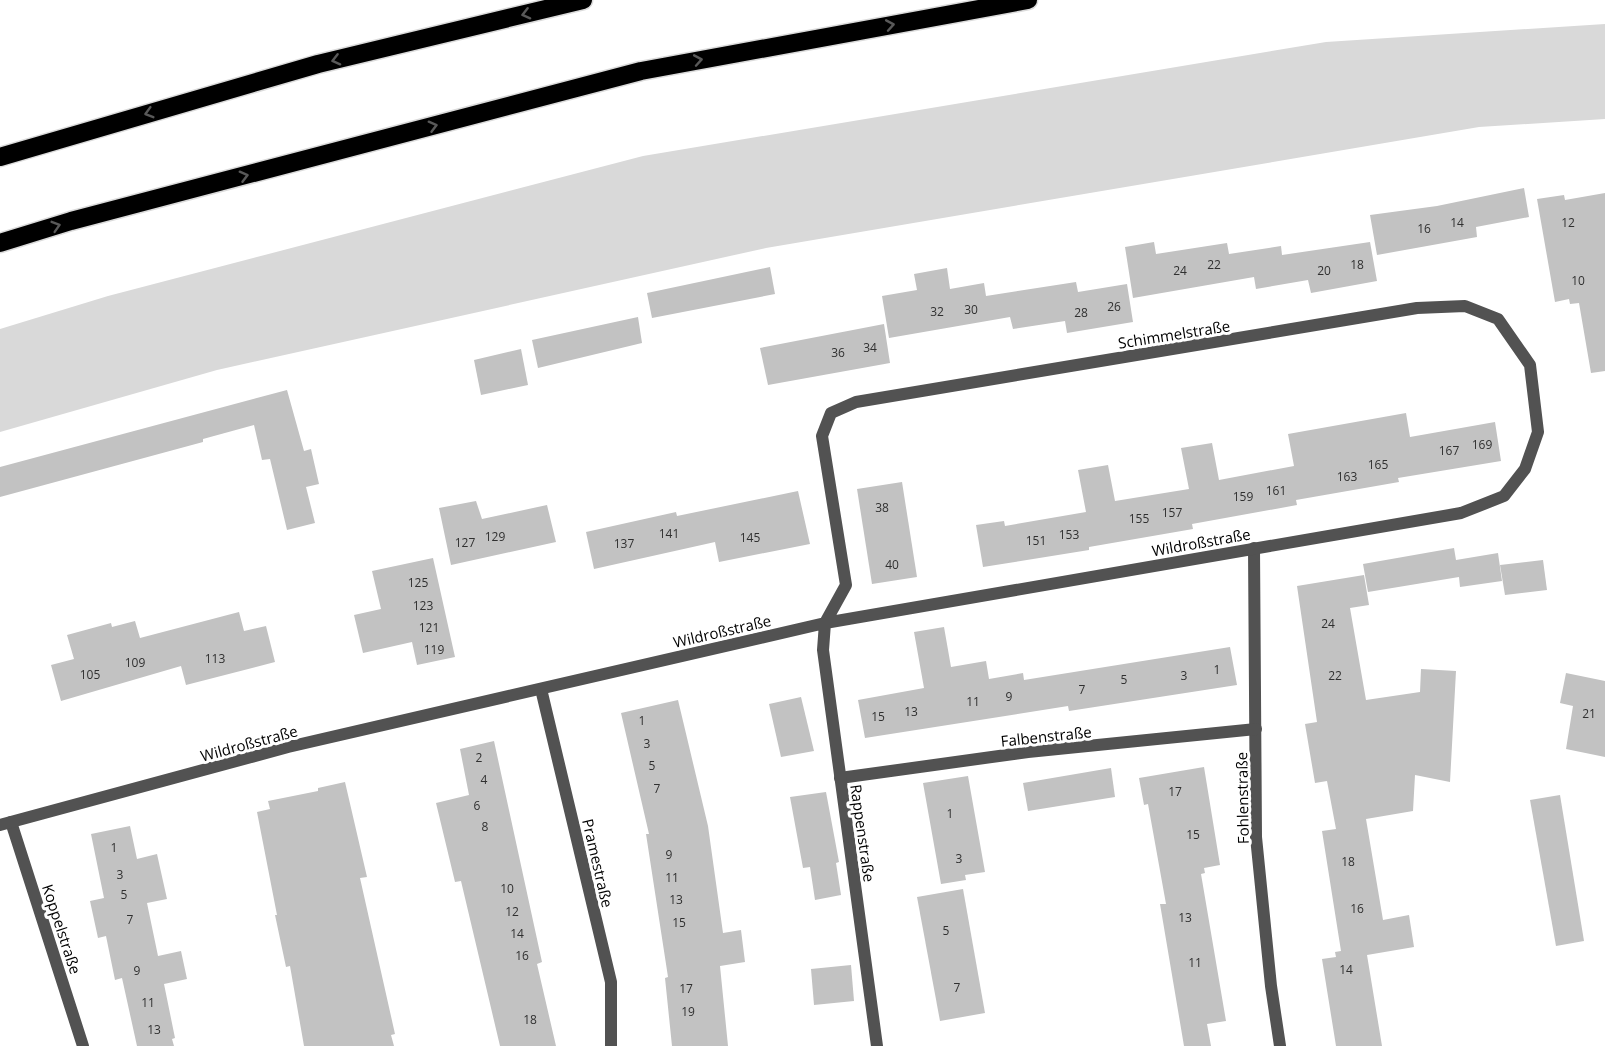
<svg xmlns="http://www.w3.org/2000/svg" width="1605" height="1046" viewBox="0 0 1605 1046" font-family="'Open Sans',sans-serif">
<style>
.green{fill:#d9d9d9}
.building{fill:#c2c2c2}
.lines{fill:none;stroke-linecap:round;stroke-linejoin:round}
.highway-casing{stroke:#dbdbdb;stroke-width:21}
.street{stroke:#525252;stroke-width:12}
.highway{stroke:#000;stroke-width:18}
.oneway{stroke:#595959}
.labels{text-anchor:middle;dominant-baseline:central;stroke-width:6;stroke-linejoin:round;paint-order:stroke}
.number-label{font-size:12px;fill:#303030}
.street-label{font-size:15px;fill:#000;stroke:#fff}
</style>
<rect width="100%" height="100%" fill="#fff"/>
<!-- green -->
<path class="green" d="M1605 24V119L1479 127 766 248 217 370 0 432V329L108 296 643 156 1326 42Z"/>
<!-- building -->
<g class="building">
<path d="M1524 188 1529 217 1476 227 1477 237 1377 255 1370 215 1437 206Z"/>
<path d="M1605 193V371L1591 373 1579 303 1570 304 1569 299 1555 302 1537 199 1564 195 1565 200Z"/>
<path d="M1154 242 1156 254 1227 243 1229 254 1281 246 1282 255 1370 242 1377 281 1311 293 1308 280 1256 289 1254 277 1133 298 1125 247Z"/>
<path d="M770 267 775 294 652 318 647 293Z"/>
<path d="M947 268 950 289 984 283 986 296 1076 282 1078 292 1127 284 1133 322 1067 333 1065 321 1013 329 1010 317 889 338 882 296 917 290 914 274Z"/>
<path d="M638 317 642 343 538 368 532 340Z"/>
<path d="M884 324 890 363 768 385 760 348Z"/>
<path d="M521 349 528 385 481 395 474 360Z"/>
<path d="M287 390 304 451 311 449 319 484 306 487 315 523 287 530 270 459 262 460 254 425 203 439V442L0 497V467Z"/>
<path d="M1406 413 1410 437 1495 422 1501 461 1398 478 1399 482 1296 500 1297 505 1192 524 1193 529 1089 547V550L983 567 976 525 1004 521 1005 526 1086 512 1078 470 1108 465 1115 501 1189 489 1181 448 1212 443 1219 480 1294 466 1288 434Z"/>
<path d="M902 482 917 577 872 584 857 489Z"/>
<path d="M798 491 810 544 719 562 715 542 594 569 586 532 676 512 677 516Z"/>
<path d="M476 501 482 519 547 505 556 542 451 565 439 508Z"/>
<path d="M1454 548 1456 560 1498 553 1502 581 1460 587 1459 577 1368 592 1363 564Z"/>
<path d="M433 558 455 657 417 665 412 642 363 653 354 615 381 609 372 571Z"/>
<path d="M1543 560 1547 590 1505 595 1500 565Z"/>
<path d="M1364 575 1369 605 1350 608 1366 700 1420 692 1421 669 1456 671 1450 782 1415 775 1413 811 1366 819 1383 920 1409 915 1414 947 1367 955 1382 1046H1336L1322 959 1336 957 1335 952 1341 951 1322 831 1336 829 1327 781 1315 783 1305 724 1317 722 1297 586Z"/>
<path d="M239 612 244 631 266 626 275 662 186 685 181 666 61 701 51 665 74 659 67 635 111 623 112 627 135 621 140 638Z"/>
<path d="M944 627 951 667 986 661 989 679 1023 673 1024 680 1230 647 1237 685 1069 711 1068 706 865 738 858 700 924 688 914 632Z"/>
<path d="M1566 673 1605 681V757L1566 749 1573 706 1560 703Z"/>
<path d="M801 697 814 751 781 757 769 704Z"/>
<path d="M678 700 708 826 723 933 741 930 745 962 720 966 728 1046H672L665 978 668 977 646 834H649L621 713Z"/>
<path d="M494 741 542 962 537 964 556 1046H500L461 881 455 882 436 803 469 795 460 749Z"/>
<path d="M1204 767 1220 865 1204 868 1205 873 1201 874 1226 1021 1207 1024 1211 1046H1184L1160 904H1166L1148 804 1144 805 1139 778Z"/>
<path d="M1111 768 1115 797 1028 811 1023 783Z"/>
<path d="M968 776 985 872 965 875 966 880 941 884 923 783Z"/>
<path d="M345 782 367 877 360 878 395 1034 391 1035 394 1046H304L290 966 286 967 275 915H277L257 812 270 809 268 801 318 791V788Z"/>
<path d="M826 792 839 862 836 863 841 895 815 900 810 867 803 868 790 797Z"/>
<path d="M1560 795 1584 941 1556 946 1530 800Z"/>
<path d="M130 826 137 859 157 854 167 899 147 903 158 956 181 951 187 979 164 984 175 1038 172 1039 174 1046H137L122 978 115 980 106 936 98 938 90 901 104 898 91 834Z"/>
<path d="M963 889 985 1013 940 1021 917 897Z"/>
<path d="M851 965 854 1001 814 1005 811 969Z"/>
</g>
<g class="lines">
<!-- highway casing -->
<g class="highway-casing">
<g id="highway">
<path d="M0 157 318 64 583 0"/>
<path d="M0 243 71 221 641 71 1028 0"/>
</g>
</g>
<!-- street -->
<g class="street">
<path d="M1254 548 1256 837 1271 986 1280 1046"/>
<path d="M541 689 611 982V1046"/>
<path d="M840 778 1028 752 1256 729"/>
<path d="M11 822 83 1046"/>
<path d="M0 825 288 747 825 623 1461 513 1504 496 1525 469 1538 432 1530 365 1498 319 1465 306 1417 308 856 402 831 413 822 436 846 585 825 623 823 650 877 1046"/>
</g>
<!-- highway -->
<use href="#highway" class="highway"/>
</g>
<!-- one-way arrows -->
<defs><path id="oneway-chevron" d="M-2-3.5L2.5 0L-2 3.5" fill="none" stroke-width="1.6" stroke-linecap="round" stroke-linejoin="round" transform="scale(1.5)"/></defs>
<g class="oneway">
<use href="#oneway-chevron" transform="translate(526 14) rotate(166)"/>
<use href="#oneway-chevron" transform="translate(890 25) rotate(-10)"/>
<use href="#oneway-chevron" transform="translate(336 60) rotate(166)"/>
<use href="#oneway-chevron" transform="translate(698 60) rotate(-10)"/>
<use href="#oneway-chevron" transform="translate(149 113) rotate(164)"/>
<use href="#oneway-chevron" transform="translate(433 126) rotate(-15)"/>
<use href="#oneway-chevron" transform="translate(244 176) rotate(-15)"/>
<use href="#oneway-chevron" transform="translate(56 226) rotate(-17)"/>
</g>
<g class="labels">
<!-- number labels -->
<g class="number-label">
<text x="1457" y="222">14</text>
<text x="1568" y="222">12</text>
<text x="1424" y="228">16</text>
<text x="1214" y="264">22</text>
<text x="1357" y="264">18</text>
<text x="1180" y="270">24</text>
<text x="1324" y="270">20</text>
<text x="1578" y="280">10</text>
<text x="1114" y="306">26</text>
<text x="971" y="309">30</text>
<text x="937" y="311">32</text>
<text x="1081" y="312">28</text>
<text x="870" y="347">34</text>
<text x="838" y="352">36</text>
<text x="1482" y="444">169</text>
<text x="1449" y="450">167</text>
<text x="1378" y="464">165</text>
<text x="1347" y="476">163</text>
<text x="1276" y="490">161</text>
<text x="1243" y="496">159</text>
<text x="882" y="507">38</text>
<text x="1172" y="512">157</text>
<text x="1139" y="518">155</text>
<text x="669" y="533">141</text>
<text x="1069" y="534">153</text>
<text x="495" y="536">129</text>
<text x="750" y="537">145</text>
<text x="1036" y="540">151</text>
<text x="465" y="542">127</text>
<text x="624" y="543">137</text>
<text x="892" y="564">40</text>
<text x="418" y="582">125</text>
<text x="423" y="605">123</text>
<text x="1328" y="623">24</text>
<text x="429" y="627">121</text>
<text x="434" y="649">119</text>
<text x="215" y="658">113</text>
<text x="135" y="662">109</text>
<text x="1217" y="669">1</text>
<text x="90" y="674">105</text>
<text x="1184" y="675">3</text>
<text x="1335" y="675">22</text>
<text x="1124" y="679">5</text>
<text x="1082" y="689">7</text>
<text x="1009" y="696">9</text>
<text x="973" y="701">11</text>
<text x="911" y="711">13</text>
<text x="1589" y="713">21</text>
<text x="878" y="716">15</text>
<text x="642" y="720">1</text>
<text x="647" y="743">3</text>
<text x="479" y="757">2</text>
<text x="652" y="765">5</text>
<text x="484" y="779">4</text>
<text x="657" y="788">7</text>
<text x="1175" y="791">17</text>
<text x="477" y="805">6</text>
<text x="950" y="813">1</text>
<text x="485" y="826">8</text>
<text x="1193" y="834">15</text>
<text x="114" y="847">1</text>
<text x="669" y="854">9</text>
<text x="959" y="858">3</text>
<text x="1348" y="861">18</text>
<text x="120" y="874">3</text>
<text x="672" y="877">11</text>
<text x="507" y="888">10</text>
<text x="124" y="894">5</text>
<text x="676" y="899">13</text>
<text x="1357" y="908">16</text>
<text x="512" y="911">12</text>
<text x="1185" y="917">13</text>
<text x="130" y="919">7</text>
<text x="679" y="922">15</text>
<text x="946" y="930">5</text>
<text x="517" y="933">14</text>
<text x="522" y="955">16</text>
<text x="1195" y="962">11</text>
<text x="1346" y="969">14</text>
<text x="137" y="970">9</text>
<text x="957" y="987">7</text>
<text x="686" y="988">17</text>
<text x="148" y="1002">11</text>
<text x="688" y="1011">19</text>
<text x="530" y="1019">18</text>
<text x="154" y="1029">13</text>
</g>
<!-- street labels -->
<g class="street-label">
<text transform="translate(1174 334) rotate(-9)">Schimmelstraße</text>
<text transform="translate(1201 542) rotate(-10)">Wildroßstraße</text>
<text transform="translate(722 631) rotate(-13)">Wildroßstraße</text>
<text transform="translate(1046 736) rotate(-6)">Falbenstraße</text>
<text transform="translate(249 743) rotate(-15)">Wildroßstraße</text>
<text transform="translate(1242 798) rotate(-91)">Fohlenstraße</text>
<text transform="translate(863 833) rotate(82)">Rappenstraße</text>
<text transform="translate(598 863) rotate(77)">Pramestraße</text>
<text transform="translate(62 929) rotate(72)">Koppelstraße</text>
</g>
</g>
</svg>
